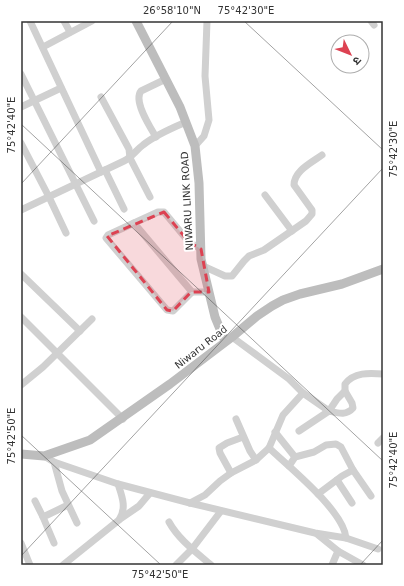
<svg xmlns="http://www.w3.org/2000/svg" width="404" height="586" viewBox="0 0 404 586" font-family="'DejaVu Sans','Noto Sans Devanagari',sans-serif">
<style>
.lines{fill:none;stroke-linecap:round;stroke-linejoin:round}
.street{stroke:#d0d0d0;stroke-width:7}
.secondary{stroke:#bdbdbd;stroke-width:9}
.marked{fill:#dd4252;fill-opacity:0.2;stroke:#dd4252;stroke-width:3;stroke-dasharray:8 5;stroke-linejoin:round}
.ticks{fill:none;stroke:#333;stroke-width:1;stroke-opacity:0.45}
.labels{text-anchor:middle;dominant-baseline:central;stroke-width:4;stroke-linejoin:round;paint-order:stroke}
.street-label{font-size:10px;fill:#333;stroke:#fff}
.neatline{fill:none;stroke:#333;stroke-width:1.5}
.ticks-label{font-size:10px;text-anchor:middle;fill:#333}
</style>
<rect width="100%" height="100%" fill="#fff"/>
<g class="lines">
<!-- street -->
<g class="street">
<path d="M30 21 101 172"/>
<path d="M64 21 70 32"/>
<path d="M371 21 374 25"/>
<path d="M43 47 92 21"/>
<path d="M21 74 94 221"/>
<path d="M101 97 129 149 130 158 150 197"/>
<path d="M21 107 61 88"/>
<path d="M156 137C150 127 133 101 141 91L166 79"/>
<path d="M21 143 49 197 66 233"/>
<path d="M195 146 204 136 209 120 205 76 207 21"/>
<path d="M105 170 124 209"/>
<path d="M265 195 292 231"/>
<path d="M21 210 124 161C132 157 136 150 143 145 155 135 172 128 186 122"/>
<path d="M134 223 108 235 106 238 167 310 173 311 192 292"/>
<path d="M201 249 189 242 164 212H158L134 223 192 292H209"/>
<path d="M203 266 225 276H232L244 261 249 256 264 250 306 221 312 214V210L294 185C294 171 311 163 322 155"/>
<path d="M21 274 80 331"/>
<path d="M21 317 123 419"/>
<path d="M21 385 43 367 92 319"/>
<path d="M303 393 329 411 337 399 345 391V384C354 372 369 373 383 374"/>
<path d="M236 419 250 451 256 460"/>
<path d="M299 431 329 411C338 413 346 416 353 408L352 403 345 391"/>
<path d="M275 432 295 457"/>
<path d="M378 443 383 438"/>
<path d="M44 456 54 462 118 484C122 496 127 508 119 520L63 565"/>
<path d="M54 462 62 491 77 523"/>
<path d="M289 466 295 457 314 452 326 445 336 444 341 447 353 470 371 496"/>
<path d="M231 473 220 453 219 448 227 443 243 437"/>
<path d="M337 480 352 503"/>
<path d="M118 484 190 503 315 533 346 538C344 511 288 466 269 448"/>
<path d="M318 494 342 476 353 470"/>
<path d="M35 501 43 517"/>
<path d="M190 503 205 495 220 481 231 473 256 460 269 448 283 415 303 393 289 379 232 337"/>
<path d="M120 519 139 506 150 493"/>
<path d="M169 522C179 540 196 552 211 565"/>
<path d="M317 534 338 551 332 565"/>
<path d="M346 538 378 549"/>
<path d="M21 543 30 565"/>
<path d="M54 543 43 517 68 505"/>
<path d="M338 551 363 565"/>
<path d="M176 565 192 549 221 511"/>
</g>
<!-- secondary -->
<g class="secondary">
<path d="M136 21 180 107 195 146 199 183 201 259 215 317 225 341"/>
<path d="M21 454 44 456 90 440 170 384 232 337 257 316 272 306 283 300 300 294 342 284 383 269"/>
</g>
</g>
<!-- marked area -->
<path class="marked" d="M164 212 189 242 201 249 209 292H191L173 311 167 310 107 236Z"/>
<!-- ticks -->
<path class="ticks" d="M244 21 383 150M21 124 383 461M21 184 173 21M21 435 161 565M21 556 383 168M360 565 383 540"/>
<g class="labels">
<!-- street labels -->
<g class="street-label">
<text transform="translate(187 201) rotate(-93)">NIWARU LINK ROAD</text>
<text transform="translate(201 347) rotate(-38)">Niwaru Road</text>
</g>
</g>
<!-- border -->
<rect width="404" height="586" fill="none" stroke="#ffffff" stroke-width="44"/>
<!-- north arrow -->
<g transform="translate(350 54) rotate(133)"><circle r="19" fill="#ffffff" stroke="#adadad"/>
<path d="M0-3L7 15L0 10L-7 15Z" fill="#dd4252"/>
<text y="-6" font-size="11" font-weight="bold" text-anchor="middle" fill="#333333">उ</text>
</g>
<rect x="22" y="22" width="360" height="542" class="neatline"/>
<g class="ticks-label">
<text x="172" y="14">26°58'10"N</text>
<text x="246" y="14">75°42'30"E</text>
<text transform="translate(11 125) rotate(-90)" y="4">75°42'40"E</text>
<text transform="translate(393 149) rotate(-90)" y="4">75°42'30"E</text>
<text transform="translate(11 436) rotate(-90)" y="4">75°42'50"E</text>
<text transform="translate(393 460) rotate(-90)" y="4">75°42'40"E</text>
<text x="160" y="578">75°42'50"E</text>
</g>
</svg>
